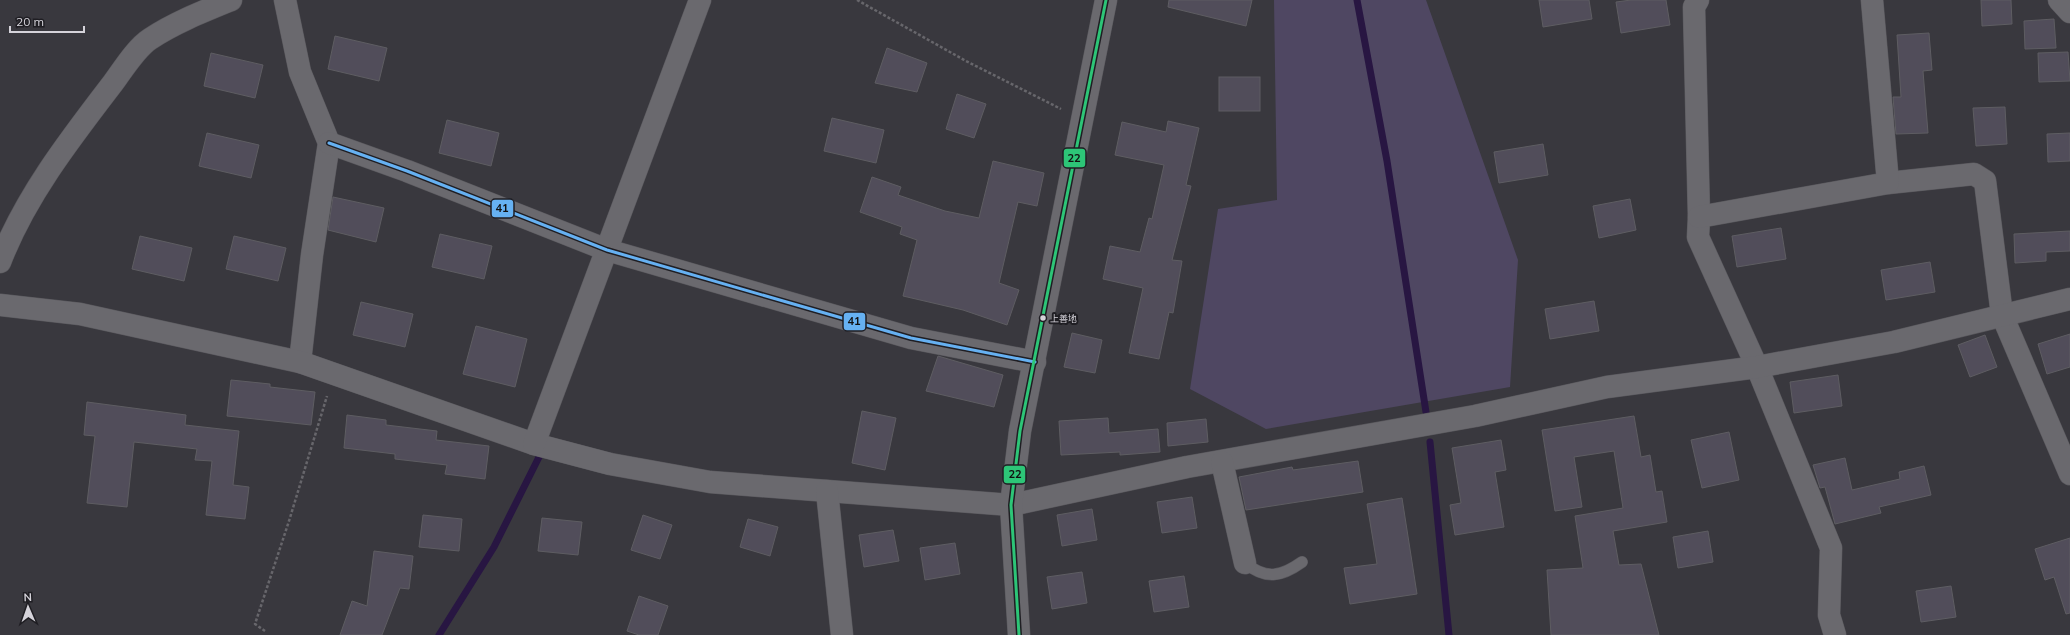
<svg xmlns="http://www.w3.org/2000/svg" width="2070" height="635" viewBox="0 0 2070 635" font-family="Mulish,'Noto Sans JP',sans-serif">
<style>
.green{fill:#4f4762}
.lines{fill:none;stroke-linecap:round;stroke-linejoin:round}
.stream{stroke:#281642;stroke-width:7}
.building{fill:#514d5a;stroke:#5e5d62}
.service-casing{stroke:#58575c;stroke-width:12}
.minor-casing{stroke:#58575c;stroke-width:23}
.tertiary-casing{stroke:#58575c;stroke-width:23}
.path{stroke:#67666b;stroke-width:2.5;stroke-dasharray:3 2;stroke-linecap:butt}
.service{stroke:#6a696e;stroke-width:11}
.minor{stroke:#6a696e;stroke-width:22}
.tertiary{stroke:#6a696e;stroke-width:22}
.bus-1-casing{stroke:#1f1e23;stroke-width:6}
.bus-2-casing{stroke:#1f1e23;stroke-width:6}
.bus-1{stroke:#66b1f2;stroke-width:3}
.bus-2{stroke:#2dc577;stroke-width:3}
.bus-dot{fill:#d5d3da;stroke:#1f1e23;stroke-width:1.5}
.labels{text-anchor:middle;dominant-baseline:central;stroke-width:4;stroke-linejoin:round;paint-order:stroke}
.bus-label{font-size:9px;fill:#d5d3da;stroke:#1f1e23;text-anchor:start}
.line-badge{stroke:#1f1e23;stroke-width:1.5}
.pale-badge-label{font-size:11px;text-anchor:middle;font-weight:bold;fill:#111}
</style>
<rect width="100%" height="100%" fill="#39383e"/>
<!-- green -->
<path class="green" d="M1274 0H1426L1518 260 1510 387 1266 429 1190 389 1218 209 1277 200Z"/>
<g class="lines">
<!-- stream -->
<g class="stream">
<path d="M1357 0 1387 161 1426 412"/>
<path d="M1430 442 1449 635"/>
<path d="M439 635 494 547 540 455"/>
</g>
</g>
<!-- building -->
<g class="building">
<path d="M1169 0H1252L1246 26 1168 7Z"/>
<path d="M1539 0H1589L1592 19 1543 27Z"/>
<path d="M1631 0H1666L1670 25 1621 33 1616 2Z"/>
<path d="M1981 0H2011L2012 24 1982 26Z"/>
<path d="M2054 19 2056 48 2025 49 2024 21Z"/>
<path d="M1929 33 1932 70 1923 71 1928 133 1896 134 1893 97H1901L1897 35Z"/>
<path d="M335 36 387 48 379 81 328 69Z"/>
<path d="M887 48 927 63 917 92 875 83Z"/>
<path d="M2068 52 2070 81 2039 82 2038 53Z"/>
<path d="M211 53 263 65 255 98 204 86Z"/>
<rect x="1219" y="77" width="41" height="34"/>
<path d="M957 94 986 104 974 138 946 129Z"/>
<path d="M2005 107 2007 144 1976 146 1973 108Z"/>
<path d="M832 118 884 130 876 163 824 151Z"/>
<path d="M447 120 499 133 491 166 439 153Z"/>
<path d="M1168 121 1199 128 1186 185 1191 186 1172 260 1182 261 1173 313 1169 312 1159 359 1129 353 1143 288 1103 279 1110 246 1140 252 1149 218 1152 219 1164 165 1115 155 1122 122 1166 132Z"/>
<path d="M207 133 259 145 251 178 199 166Z"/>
<path d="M2070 133V161L2048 162 2047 134Z"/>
<path d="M1543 144 1548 175 1499 183 1494 152Z"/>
<path d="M993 161 1044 173 1037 206 1018 202 999 283 1019 290 1007 325 963 310 903 296 917 240 900 234 902 227 860 212 872 177 901 187 898 195 945 211 979 218Z"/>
<path d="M333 197 384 208 376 242 328 230Z"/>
<path d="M1630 199 1636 230 1599 238 1593 206Z"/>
<path d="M1781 228 1786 259 1737 267 1732 236Z"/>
<path d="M2070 231V251L2046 252V261L2015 263 2014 234Z"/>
<path d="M440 234 492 246 484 279 432 267Z"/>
<path d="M140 236 192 248 184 281 132 269Z"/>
<path d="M234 236 286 248 278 281 226 269Z"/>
<path d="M1930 262 1935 292 1886 300 1881 270Z"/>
<path d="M1594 301 1599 331 1550 339 1545 309Z"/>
<path d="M361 302 413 314 405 347 353 335Z"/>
<path d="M476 326 527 339 515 387 463 374Z"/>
<path d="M1072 333 1102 340 1095 373 1064 367Z"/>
<path d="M2070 334V367L2047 374 2038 344Z"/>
<path d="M1985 335 1997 367 1970 377 1958 345Z"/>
<path d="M938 356 1003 375 994 407 926 391Z"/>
<path d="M1838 375 1842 406 1794 413 1790 382Z"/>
<path d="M231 380 270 384V387L315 392 311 425 227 416Z"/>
<path d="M87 402 186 415 185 425 239 431 233 485 249 487 245 519 206 515 212 461 195 460 197 449 134 442 127 507 87 503 95 436 84 435Z"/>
<path d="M862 411 896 418 885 470 852 463Z"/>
<path d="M347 415 386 420V425L437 431 436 440 489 446 485 479 445 474 447 465 395 459V454L344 448Z"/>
<path d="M1634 416 1641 457 1650 455 1656 492 1662 491 1667 522 1613 531 1619 565 1641 564 1659 635H1551L1547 570 1583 568 1575 516 1623 508 1614 451 1574 457 1582 507 1555 511 1542 430Z"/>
<path d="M1108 418 1109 433 1158 429 1160 452 1120 455V452L1061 455 1059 421Z"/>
<path d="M1206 419 1208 442 1168 446 1167 423Z"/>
<path d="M1729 432 1739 480 1702 488 1691 440Z"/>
<path d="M1501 440 1506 470 1495 472 1504 527 1455 535 1450 505 1461 503 1452 448Z"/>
<path d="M1845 458 1852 490 1900 479 1899 472 1924 466 1931 495 1879 507 1881 513 1835 524 1825 487 1820 488 1813 465Z"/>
<path d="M1358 461 1363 492 1246 510 1239 477 1292 467 1293 470Z"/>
<path d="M1192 497 1197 528 1162 533 1157 502Z"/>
<path d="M1402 498 1417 594 1350 604 1344 568 1377 564 1367 504Z"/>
<path d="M1092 509 1097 540 1062 546 1057 515Z"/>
<path d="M423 515 462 519 459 551 419 547Z"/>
<path d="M643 515 672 525 660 559 631 550Z"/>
<path d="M542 518 582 522 578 555 538 551Z"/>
<path d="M748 519 778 527 770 556 740 547Z"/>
<path d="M893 530 899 561 864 567 859 535Z"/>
<path d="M1708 531 1713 562 1678 568 1673 537Z"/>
<path d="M2070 538V613L2066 614 2054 577 2045 580 2035 549Z"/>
<path d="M955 543 960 574 925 580 920 548Z"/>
<path d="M374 551 413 556 409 589 400 588 382 635H340L352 601 367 606Z"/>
<path d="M1082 572 1087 603 1052 609 1047 577Z"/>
<path d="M1184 576 1189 607 1154 612 1149 581Z"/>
<path d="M1951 586 1956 617 1921 622 1916 591Z"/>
<path d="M639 596 668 606 658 635H639L627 631Z"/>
</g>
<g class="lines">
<!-- service casing -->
<g class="service-casing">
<path id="service" d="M1245 563C1266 580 1281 577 1302 562"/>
</g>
<!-- minor casing -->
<g class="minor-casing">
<g id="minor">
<path d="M285 0 300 72 329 143 312 255 300 362"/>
<path d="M1698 0 1694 7 1699 217 1698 237 1757 367 1831 548 1829 615 1835 635"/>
<path d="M2059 0 2070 12"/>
<path d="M329 143 407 171 607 250 911 338 1035 362"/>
<path d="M1888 183 1974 174 1985 181 2002 315 2070 474"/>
<path d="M1699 217 1888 183 1872 0"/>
<path d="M0 262C25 197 70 139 113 83 122 71 136 48 150 39 174 23 204 11 231 0"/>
<path d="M0 305 80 314 300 362 534 444 610 464 710 482 1011 505 1187 467 1475 416 1607 387 1757 367 1894 342 2070 299"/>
<path d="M534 444 700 0"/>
<path d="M1222 462 1245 563"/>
<path d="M827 491 842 635"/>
</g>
</g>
<!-- tertiary casing -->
<g class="tertiary-casing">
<path id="tertiary" d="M1019 635 1011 505 1020 431 1106 0"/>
</g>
<!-- path -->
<g class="path">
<path d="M857 0 966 61 1061 109"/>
<path d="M265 631 255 624 289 521 327 396"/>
</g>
<!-- service -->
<use href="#service" class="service"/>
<!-- minor -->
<use href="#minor" class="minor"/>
<!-- tertiary -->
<use href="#tertiary" class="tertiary"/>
<!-- bus-1 casing -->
<g class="bus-1-casing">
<path id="bus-1" d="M329 143 407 171 607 250 911 338 1035 362"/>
</g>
<!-- bus-2 casing -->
<g class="bus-2-casing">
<path id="bus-2" d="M1019 635 1011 505 1020 431 1106 0"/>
</g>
<!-- bus-1 -->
<use href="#bus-1" class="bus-1"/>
<!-- bus-2 -->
<use href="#bus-2" class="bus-2"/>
</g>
<!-- markers -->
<circle class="bus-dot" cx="1043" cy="318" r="3.5"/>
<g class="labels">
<!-- bus labels -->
<g class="bus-label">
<text x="1050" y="318">上善地</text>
</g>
</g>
<g class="line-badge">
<rect x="1063" y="148" width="23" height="20" rx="4" fill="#2dc577"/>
<rect x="491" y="199" width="23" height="19" rx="4" fill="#66b1f2"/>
<rect x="843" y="312" width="23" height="19" rx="4" fill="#66b1f2"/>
<rect x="1003" y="465" width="23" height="19" rx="4" fill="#2dc577"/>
</g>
<g class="pale-badge-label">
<text x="1074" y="162">22</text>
<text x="502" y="212">41</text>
<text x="854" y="325">41</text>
<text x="1015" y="478">22</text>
</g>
<!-- north arrow -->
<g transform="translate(28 607) rotate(358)" stroke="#1f1e23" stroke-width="3" paint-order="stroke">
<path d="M0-3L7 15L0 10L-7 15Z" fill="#d5d3da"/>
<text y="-6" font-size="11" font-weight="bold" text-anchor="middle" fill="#d5d3da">N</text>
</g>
<!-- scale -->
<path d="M10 26v6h74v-6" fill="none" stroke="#d5d3da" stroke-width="2"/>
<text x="16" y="26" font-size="12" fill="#d5d3da" stroke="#1f1e23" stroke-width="3" paint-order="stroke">20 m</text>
</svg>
